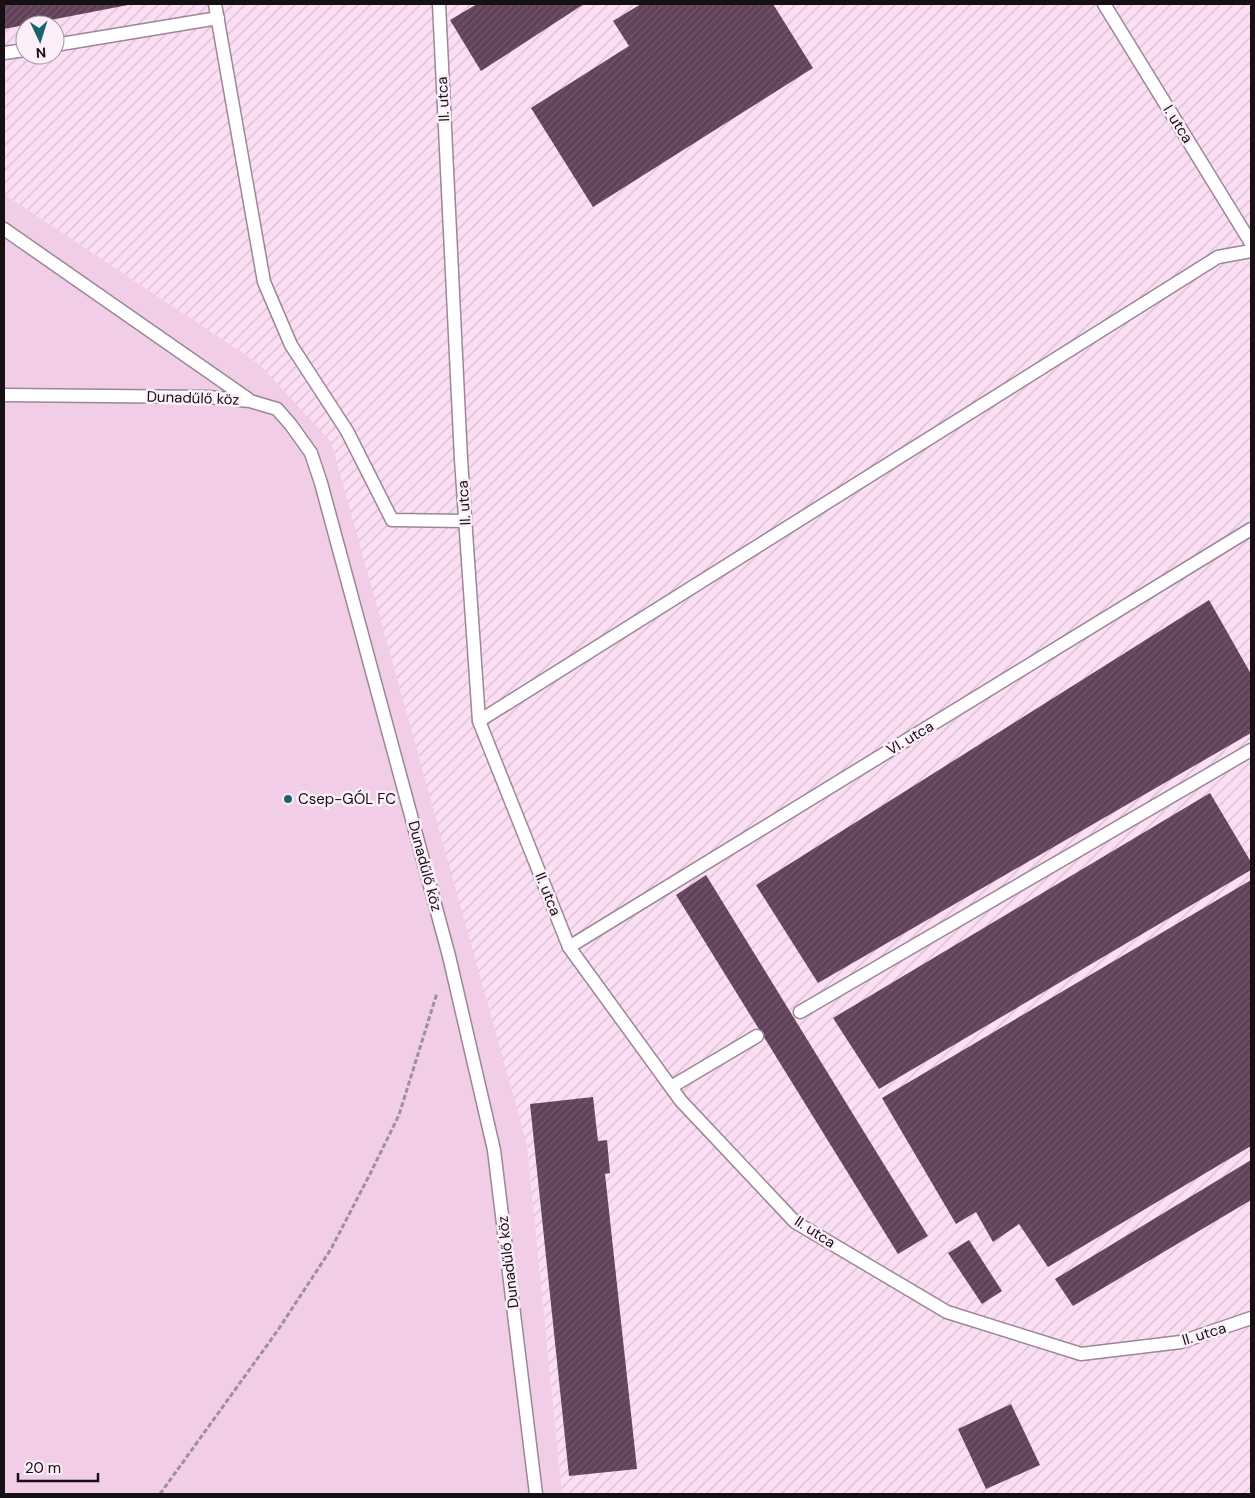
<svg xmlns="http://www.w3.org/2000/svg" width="1255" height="1498" viewBox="0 0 1255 1498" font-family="'DM Sans',sans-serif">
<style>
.industrial{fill:url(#industrial-furrows);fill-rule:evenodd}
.pitch{fill:#f1cde8}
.building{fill:url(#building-hatch)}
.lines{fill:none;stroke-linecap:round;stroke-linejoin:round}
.service-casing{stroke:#9b8796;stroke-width:15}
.path{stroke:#9b9199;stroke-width:3;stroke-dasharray:5 2.5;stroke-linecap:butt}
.service{stroke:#fff;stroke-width:12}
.poi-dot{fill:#17636e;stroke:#fceff9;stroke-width:2}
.labels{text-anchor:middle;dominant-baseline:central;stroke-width:5;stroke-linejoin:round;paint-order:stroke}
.street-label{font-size:15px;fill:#160f14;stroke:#fceff9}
.poi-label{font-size:15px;fill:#160f14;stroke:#fceff9;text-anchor:start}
</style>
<defs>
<pattern id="industrial-furrows" width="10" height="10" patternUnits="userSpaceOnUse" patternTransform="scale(1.25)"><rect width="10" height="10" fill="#fbdef4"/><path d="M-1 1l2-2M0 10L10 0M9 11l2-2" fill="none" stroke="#d6bdd0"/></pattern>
<pattern id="building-hatch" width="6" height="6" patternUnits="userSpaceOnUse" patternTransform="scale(1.25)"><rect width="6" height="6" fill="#60425a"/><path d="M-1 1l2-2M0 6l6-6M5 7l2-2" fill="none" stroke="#72596d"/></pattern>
</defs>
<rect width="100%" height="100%" fill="#fceff9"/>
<!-- industrial -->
<path class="industrial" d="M4 4H1251V1494H562L527 1145 258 363 4 194ZM25 25H55V55H25Z"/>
<!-- pitch -->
<path class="pitch" d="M4 194 258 363 331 442 527 1145 562 1494H4Z"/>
<!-- building -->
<g class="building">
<path d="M4 4H128V5L4 29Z"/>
<path d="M477 4H584L481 71 450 20Z"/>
<path d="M641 4H773L813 68 593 207 531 108 629 46 613 21Z"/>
<path d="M1209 600 1251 674V733L818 983 756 885Z"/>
<path d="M1210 793 1251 862V870L879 1089 833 1018Z"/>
<path d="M706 875 928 1236 898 1254 676 895Z"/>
<path d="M1251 880V1146L1048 1267 1019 1224 993 1242 976 1212 956 1224 882 1098Z"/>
<path d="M593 1097 598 1141 607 1140 610 1173 605 1174 637 1469 569 1476 530 1104Z"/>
<path d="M1251 1160V1200L1073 1306 1055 1279Z"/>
<path d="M969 1240 1002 1291 982 1304 948 1253Z"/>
<path d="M1011 1404 1040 1465 986 1489 958 1429Z"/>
</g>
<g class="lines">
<!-- service casing -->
<g class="service-casing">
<g id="service">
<path d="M215 4 264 282 291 345 347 431 392 520 465 521"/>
<path d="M439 4 461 459 479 721 569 947 681 1101 795 1222 947 1312 1081 1354 1181 1342 1251 1318"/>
<path d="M1104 4 1251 243"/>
<path d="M55 45 218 18"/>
<path d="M4 53 25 50"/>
<path d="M4 229 248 399"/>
<path d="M4 395 208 397 250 401 277 409 291 425 311 453 321 483 449 956 494 1150 536 1494"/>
<path d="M479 721 1218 257 1251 251"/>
<path d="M569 947 1251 529"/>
<path d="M800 1012 1251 750"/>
<path d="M671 1087 757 1036"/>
</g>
</g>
<!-- path -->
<path class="path" d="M160 1494 278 1330 331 1249 370 1174 399 1115 437 993"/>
<!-- service -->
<use href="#service" class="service"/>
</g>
<!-- markers -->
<circle class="poi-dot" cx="288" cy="799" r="5"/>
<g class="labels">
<!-- street labels -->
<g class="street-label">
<text transform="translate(443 99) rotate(-93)">II. utca</text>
<text transform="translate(1178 124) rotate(58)">I. utca</text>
<text transform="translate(193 398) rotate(2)">Dunadűlő köz</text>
<text transform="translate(464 503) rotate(-94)">II. utca</text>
<text transform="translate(910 738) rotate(-31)">VI. utca</text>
<text transform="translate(425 866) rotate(75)">Dunadűlő köz</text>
<text transform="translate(548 894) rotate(68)">II. utca</text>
<text transform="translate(815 1232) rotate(33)">II. utca</text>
<text transform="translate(508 1262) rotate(-97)">Dunadűlő köz</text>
<text transform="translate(1204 1334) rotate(-17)">II. utca</text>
</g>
<!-- poi labels -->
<g class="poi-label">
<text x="298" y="799">Csep-GÓL FC</text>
</g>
</g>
<!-- border -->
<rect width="1255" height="1498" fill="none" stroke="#160f14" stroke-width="10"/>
<!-- north arrow -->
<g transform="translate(40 40) rotate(176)"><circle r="24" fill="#fceff9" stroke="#a0959d"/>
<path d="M0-4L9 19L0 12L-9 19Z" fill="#17636e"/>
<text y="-8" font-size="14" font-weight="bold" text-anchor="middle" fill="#160f14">N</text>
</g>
<!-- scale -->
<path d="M18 1473v8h80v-8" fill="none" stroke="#160f14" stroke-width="2.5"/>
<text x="25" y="1473" font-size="15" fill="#160f14" stroke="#fceff9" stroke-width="4" paint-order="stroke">20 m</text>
</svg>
